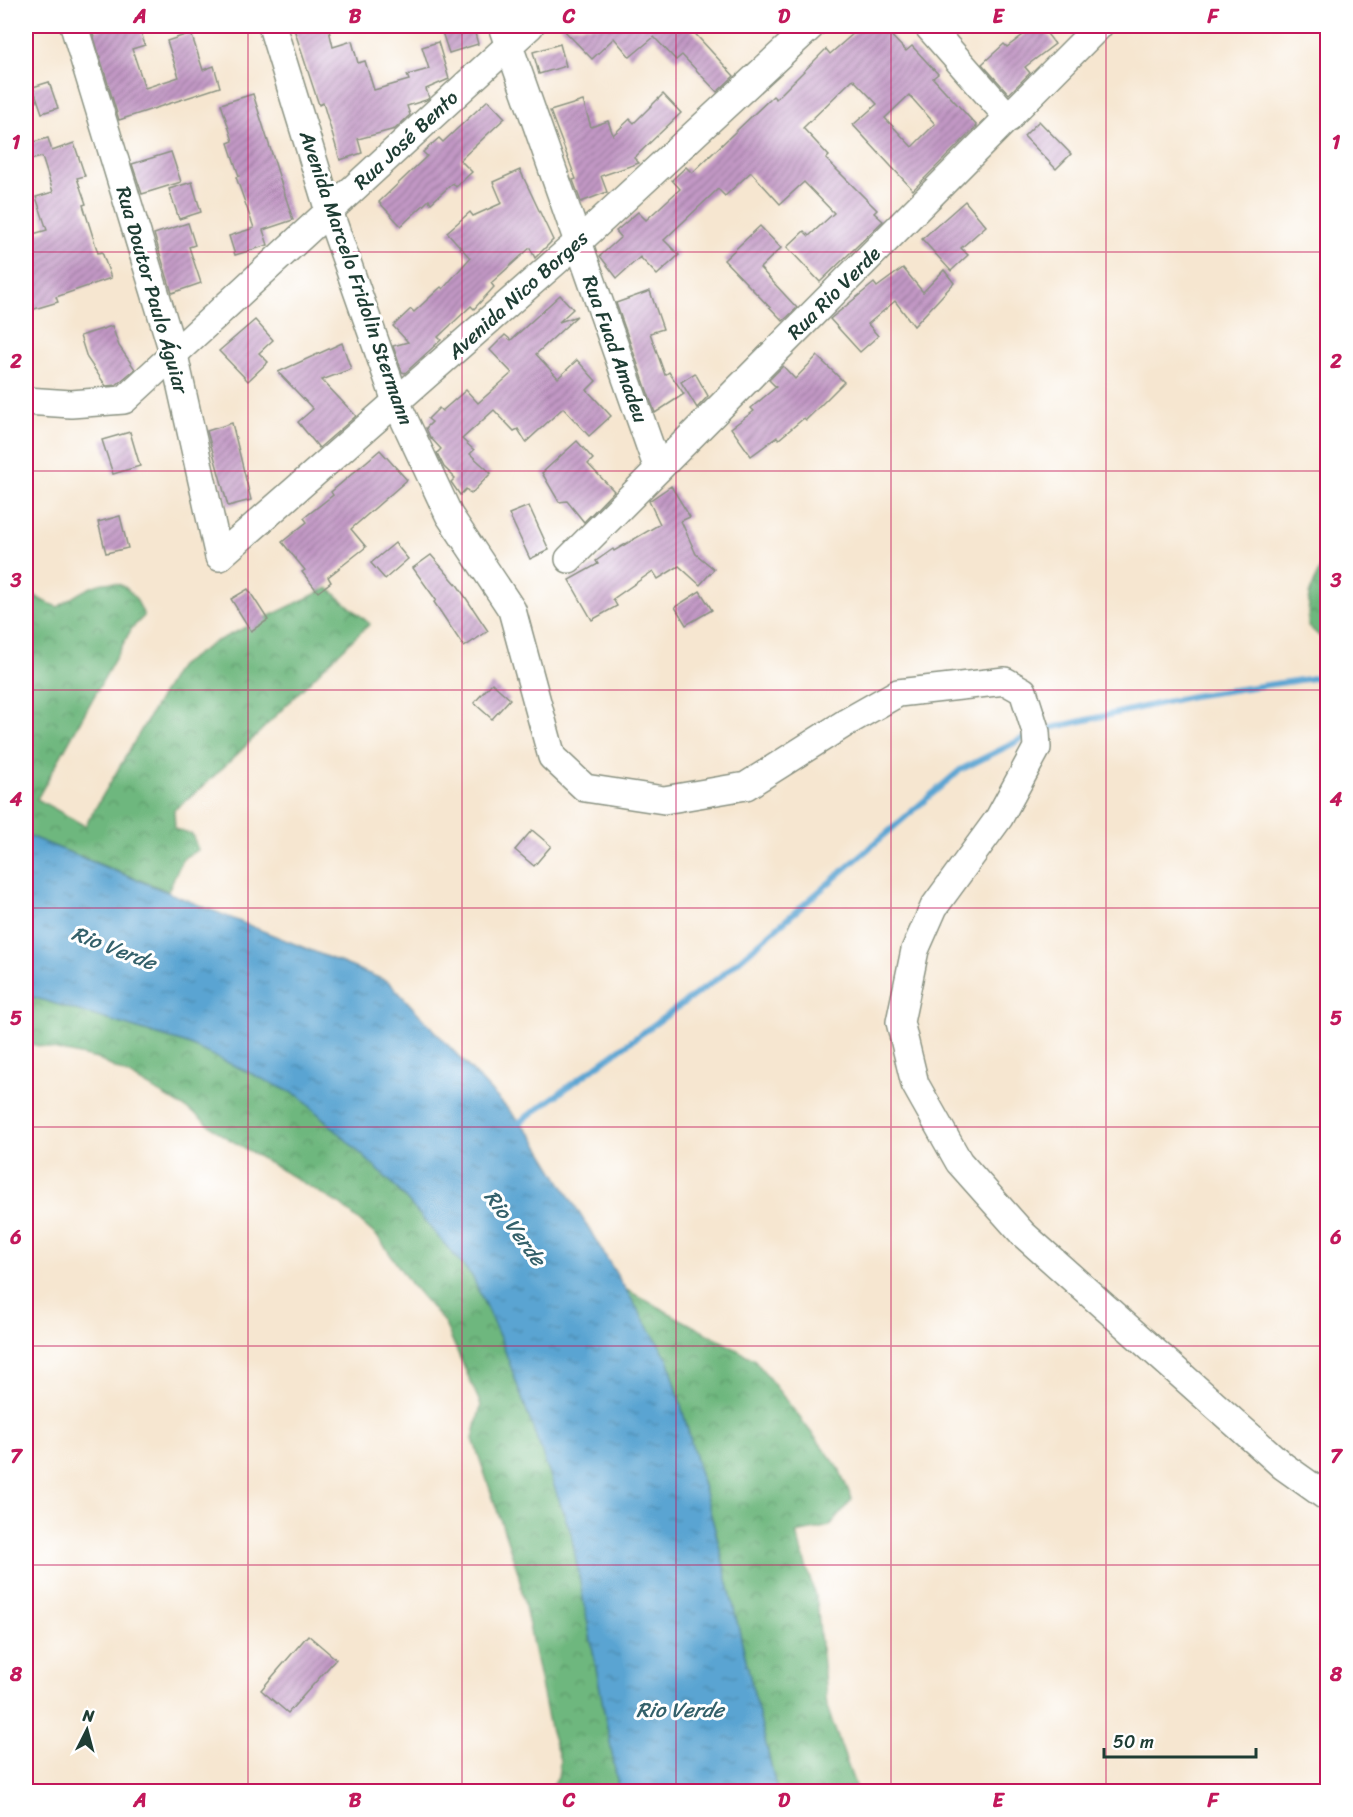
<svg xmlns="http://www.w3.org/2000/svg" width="1353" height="1817" viewBox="0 0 1353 1817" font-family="Sriracha,sans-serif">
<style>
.forest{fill:url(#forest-crowns);stroke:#467a59;stroke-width:1.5}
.water{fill:url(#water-ripples);stroke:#3c7083;stroke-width:1.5}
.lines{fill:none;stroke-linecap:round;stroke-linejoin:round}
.stream{stroke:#5aa4d2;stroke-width:6}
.building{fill:url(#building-hatch);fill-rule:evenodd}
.minor-casing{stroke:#8a9282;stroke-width:30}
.minor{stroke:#fff;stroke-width:27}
.grid{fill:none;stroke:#c2185b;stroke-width:1.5;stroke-opacity:0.55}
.labels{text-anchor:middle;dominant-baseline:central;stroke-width:6;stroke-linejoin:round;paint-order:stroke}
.street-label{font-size:20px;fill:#1f3d34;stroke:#fff}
.water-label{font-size:21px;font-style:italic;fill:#34616b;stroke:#fff}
.neatline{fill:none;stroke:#c2185b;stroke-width:2}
.grid-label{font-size:20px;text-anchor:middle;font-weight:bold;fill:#c2185b}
</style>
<defs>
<pattern id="forest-crowns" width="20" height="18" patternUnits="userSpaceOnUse" patternTransform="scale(1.5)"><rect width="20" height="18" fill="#6eb77e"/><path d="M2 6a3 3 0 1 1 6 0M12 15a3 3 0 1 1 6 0" fill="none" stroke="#5a9668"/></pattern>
<pattern id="water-ripples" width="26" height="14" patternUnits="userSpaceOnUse" patternTransform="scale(1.5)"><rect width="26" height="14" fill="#5aa4d2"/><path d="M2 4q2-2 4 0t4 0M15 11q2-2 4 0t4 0" fill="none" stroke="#4a87ab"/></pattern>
<pattern id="building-hatch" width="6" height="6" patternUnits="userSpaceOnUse" patternTransform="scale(1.5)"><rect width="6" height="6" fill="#c298c5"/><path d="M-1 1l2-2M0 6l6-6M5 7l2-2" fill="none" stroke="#9d7da1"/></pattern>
</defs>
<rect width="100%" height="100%" fill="#fff"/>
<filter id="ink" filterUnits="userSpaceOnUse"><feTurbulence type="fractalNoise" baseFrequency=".0167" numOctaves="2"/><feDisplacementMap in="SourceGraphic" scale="12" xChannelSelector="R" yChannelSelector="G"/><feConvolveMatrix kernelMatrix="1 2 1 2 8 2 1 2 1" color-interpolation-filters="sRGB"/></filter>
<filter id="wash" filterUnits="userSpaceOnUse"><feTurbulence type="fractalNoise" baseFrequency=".008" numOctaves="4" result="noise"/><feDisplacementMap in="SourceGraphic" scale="24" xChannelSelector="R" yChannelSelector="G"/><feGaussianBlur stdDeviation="1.35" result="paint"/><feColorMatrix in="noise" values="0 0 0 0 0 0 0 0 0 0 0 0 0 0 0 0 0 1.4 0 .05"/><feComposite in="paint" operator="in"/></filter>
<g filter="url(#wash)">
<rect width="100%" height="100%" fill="#f6e6d0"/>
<!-- forest -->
<g class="forest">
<path d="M1327 524 1328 642 1327 643 1308 626 1309 595 1323 561Z"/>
<path d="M26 578C30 596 41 601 58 607 93 583 124 563 144 616L132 628 37 799 85 826 178 667 215 642 328 588 370 624C302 684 245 754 174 810L175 829 192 834 198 850 183 858 168 891 26 835Z"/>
<path d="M26 995 188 1044 299 1096 393 1184 472 1276 501 1340 571 1533 619 1791H548L558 1778 560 1760 550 1728 518 1572 473 1439 481 1405 444 1322 410 1283 379 1238 341 1205 222 1135 194 1113 131 1076 97 1059 26 1043Z"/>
<path d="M625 1289 754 1359 838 1467 852 1499 830 1526 796 1533 817 1602 827 1707 857 1791H777L717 1537 669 1361Z"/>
</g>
<!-- water -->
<path class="water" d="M26 835 389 982 532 1135 669 1361 717 1537 777 1791H619L571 1533 501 1340 472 1276 393 1184 299 1096 188 1044 26 995Z"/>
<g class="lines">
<!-- stream -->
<g class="stream">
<path d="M1042 730 1192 696 1328 676"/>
<path d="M514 1126 721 976 960 770 1030 735"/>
</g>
</g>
<g id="blocks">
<!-- building -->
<g class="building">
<path d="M110 26H139L145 45 132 49 145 88 179 77 167 41 191 33 203 70 214 66 220 87 119 120 92 31Z"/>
<path d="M293 26H328L333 47 352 41 358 63 365 61 374 90 409 80 407 75 429 69 422 47 438 42 449 79 426 89 429 98 426 100 407 106 410 115 395 129 358 139 362 153 340 160 323 103 319 105Z"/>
<path d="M440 26H473L478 44 449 53Z"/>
<path d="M560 26H688L734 76 717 92 682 55 676 60 654 37 630 57 614 38 592 59Z"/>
<path d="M862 26H882L906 51 912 46 938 74 933 78 977 126 913 190 853 125 877 104 853 79 803 128 829 156 826 159 877 210 874 213 883 221 820 282 787 247 804 231 809 236 834 213 804 182 780 204 751 172 725 196 718 189 664 240 679 255 657 275 640 257 617 278 600 256 621 237 616 231 638 212 646 220 680 189 672 180 686 167 692 173 773 96 776 99 826 49 830 54ZM909 95 935 124 912 147 885 118Z"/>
<path d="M1035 26H1041L1055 44 1025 67 1030 73 1009 94 982 64 1004 44 1007 47Z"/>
<path d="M560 44 566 66 539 74 533 52Z"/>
<path d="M49 82 58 108 42 113 33 87Z"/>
<path d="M253 94 293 220 263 230 268 245 235 255 229 236 254 228 236 177 239 176 228 143 233 141 221 104Z"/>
<path d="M663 94 681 113 634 158 639 163 601 176 607 192 581 202 573 180 576 179 550 111 583 101 591 127 608 121 613 135 630 119 634 123Z"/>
<path d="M488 100 505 118 460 160 472 172 456 187 453 183 431 203 429 200 401 226 379 202 427 156 423 152 439 138 443 142Z"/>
<path d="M1039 121 1071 154 1056 169 1024 136Z"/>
<path d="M48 138 52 151 74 143 85 176 77 178 86 204 83 205 98 253 102 252 111 278 56 297 58 302 31 310 26 292V236L47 230 36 197 53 192 42 157 26 161V144Z"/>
<path d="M171 152 181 182 142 194 132 164Z"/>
<path d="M520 170 553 240 535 258 530 248 491 283 494 287 474 309 471 306 438 337 441 340 405 373 402 372 393 346 408 342 393 326 411 309 414 312 441 287 443 289 470 258 447 232 470 212 473 216 502 203 493 182Z"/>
<path d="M192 182 201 212 179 219 169 189Z"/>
<path d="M965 201 986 226 961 248 968 255 951 271 922 239Z"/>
<path d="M188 223 195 245 189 247 201 283 172 293 154 234Z"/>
<path d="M760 226 781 248 760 268 797 308 783 321 724 260Z"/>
<path d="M903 268 923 292 944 270 954 283 914 326 895 301 868 324 878 336 860 352 830 319 874 283 877 287Z"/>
<path d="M650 291 663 329 650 333 665 375 669 372 684 394 655 413 616 303Z"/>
<path d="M560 295 573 309 559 322 577 316 536 354 558 378 577 360 596 381 587 390 611 416 589 436 563 408 526 442 518 429 514 431 494 410 462 439 474 450 470 454 491 473 471 494 466 489 460 495 451 482 455 478 444 467 437 453 441 449 430 437 426 428 432 422 428 419 439 408 442 411 466 390 478 403 512 373 490 350 505 335 511 340Z"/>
<path d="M255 320 273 340 259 353 268 362 248 381 219 351Z"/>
<path d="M112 326 119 346 135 369 116 385 106 386 87 358 80 336Z"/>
<path d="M342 343 351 369 322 380 356 416 319 448 298 422 313 409 278 372Z"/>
<path d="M817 356 844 382 806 420 804 418 779 439 777 437 751 456 731 428 754 411 751 408 776 387 769 380 783 366 795 379Z"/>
<path d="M695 373 708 396 697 408 681 382Z"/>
<path d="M232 423 251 500 228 506 207 431Z"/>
<path d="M130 432 140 466 113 474 102 440Z"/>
<path d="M577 441 593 459 588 464 614 491 584 522 567 501 559 502 542 473Z"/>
<path d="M380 450 407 480 351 529 366 547 328 577 331 582 318 592 302 572 305 570 282 542 307 522 304 518 333 495 331 492Z"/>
<path d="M671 486 690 517 681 521 696 554 714 569 700 585 679 566 658 579 653 571 613 599 617 606 592 620 569 580 598 564 596 561 613 549 614 551 660 524 649 501Z"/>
<path d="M529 506 549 550 530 559 509 514Z"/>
<path d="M120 516 128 548 106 553 98 522Z"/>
<path d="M395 543 408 559 385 579 371 563Z"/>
<path d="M431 555 458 586 488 631 464 647 434 602 436 600 413 568Z"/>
<path d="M248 589 268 620 251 631 231 599Z"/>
<path d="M700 591 712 610 686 625 675 607Z"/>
<path d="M492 683 510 699 492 719 474 703Z"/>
<path d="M532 830 551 846 534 866 515 850Z"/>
<path d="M308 1635 336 1659 288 1713 261 1690Z"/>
</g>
</g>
</g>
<g filter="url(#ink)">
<use href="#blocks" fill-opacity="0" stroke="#8a9282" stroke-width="1.5"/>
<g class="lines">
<!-- minor casing -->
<g class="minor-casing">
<g id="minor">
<path d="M74 26 174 355 219 557 577 243 811 26"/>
<path d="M272 26 329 211 397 404 449 515 512 610 552 757 585 788 664 800 746 786 847 722 898 693 1005 681 1023 691 1036 732 1037 748 999 818 934 907 915 950 900 1022 915 1084 959 1162 1023 1234 1283 1466 1328 1498"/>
<path d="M502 26 658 469"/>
<path d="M928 26 1009 118"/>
<path d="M26 401 71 404 124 400 530 26"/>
<path d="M569 559 1099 26"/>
</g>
</g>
<!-- minor -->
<use href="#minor" class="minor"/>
</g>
</g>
<!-- grid -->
<path class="grid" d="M248 26V1792M462 26V1792M676 26V1792M891 26V1792M1106 26V1792M26 252H1328M26 471H1328M26 690H1328M26 908H1328M26 1127H1328M26 1346H1328M26 1565H1328"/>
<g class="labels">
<!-- street labels -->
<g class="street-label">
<text transform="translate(406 140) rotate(-43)">Rua José Bento</text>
<text transform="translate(356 278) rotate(71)">Avenida Marcelo Fridolin Stermann</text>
<text transform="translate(152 290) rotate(74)">Rua Doutor Paulo Águiar</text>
<text transform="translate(834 293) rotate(-45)">Rua Rio Verde</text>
<text transform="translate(518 295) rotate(-42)">Avenida Nico Borges</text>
<text transform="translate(615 349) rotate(70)">Rua Fuad Amadeu</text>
</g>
<!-- water labels -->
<g class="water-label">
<text transform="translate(114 948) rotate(21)">Rio Verde</text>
<text transform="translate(515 1228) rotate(54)">Rio Verde</text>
<text x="680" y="1710">Rio Verde</text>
</g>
</g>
<!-- margin -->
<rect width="1353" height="1817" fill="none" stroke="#fff" stroke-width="66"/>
<!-- north arrow -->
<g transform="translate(87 1730) rotate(6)" stroke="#ffffff" stroke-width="4.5" paint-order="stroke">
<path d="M0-4.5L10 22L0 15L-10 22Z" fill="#1f3d34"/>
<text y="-9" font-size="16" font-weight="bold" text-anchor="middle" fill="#1f3d34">N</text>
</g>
<!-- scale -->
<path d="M1104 1748v9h152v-9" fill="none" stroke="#1f3d34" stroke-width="3"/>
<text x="1113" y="1748" font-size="18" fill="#1f3d34" stroke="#ffffff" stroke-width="4.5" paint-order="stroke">50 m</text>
<rect x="33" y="33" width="1287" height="1751" class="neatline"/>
<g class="grid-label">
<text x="140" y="23">A</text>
<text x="355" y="23">B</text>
<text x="569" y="23">C</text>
<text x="784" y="23">D</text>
<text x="998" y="23">E</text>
<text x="1213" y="23">F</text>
<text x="16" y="149">1</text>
<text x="1336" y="149">1</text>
<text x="16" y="368">2</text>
<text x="1336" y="368">2</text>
<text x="16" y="587">3</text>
<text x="1336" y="587">3</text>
<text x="16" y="806">4</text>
<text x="1336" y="806">4</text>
<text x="16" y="1025">5</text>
<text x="1336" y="1025">5</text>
<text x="16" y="1244">6</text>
<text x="1336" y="1244">6</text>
<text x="16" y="1463">7</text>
<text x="1336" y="1463">7</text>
<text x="16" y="1681">8</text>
<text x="1336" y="1681">8</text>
<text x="140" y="1807">A</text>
<text x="355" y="1807">B</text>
<text x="569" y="1807">C</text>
<text x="784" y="1807">D</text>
<text x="998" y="1807">E</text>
<text x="1213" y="1807">F</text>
</g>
</svg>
